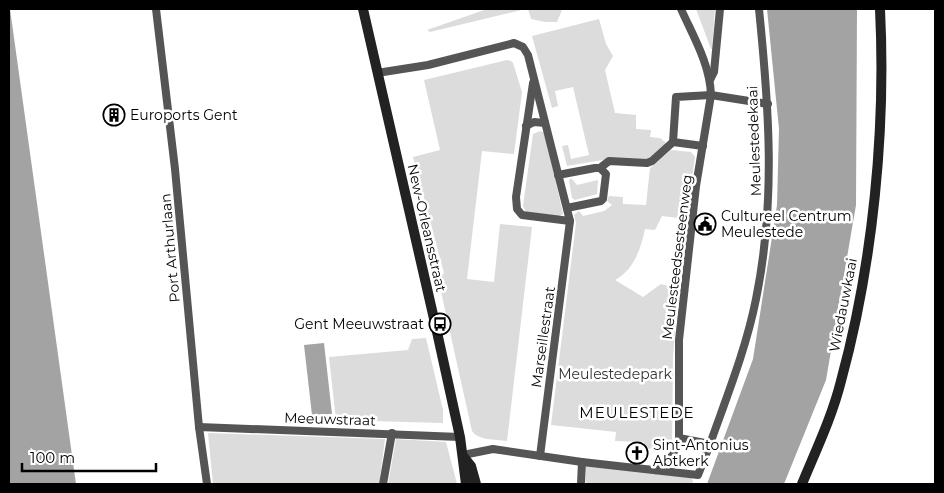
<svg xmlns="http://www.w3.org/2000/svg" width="944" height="493" viewBox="0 0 944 493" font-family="Montserrat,sans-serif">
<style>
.green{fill:#dcdcdc}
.water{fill:#a3a3a3}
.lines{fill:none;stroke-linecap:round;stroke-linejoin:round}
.street{stroke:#555;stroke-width:8}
.secondary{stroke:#222;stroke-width:10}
.labels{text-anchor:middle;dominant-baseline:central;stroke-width:5;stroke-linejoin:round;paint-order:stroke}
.poi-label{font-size:14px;fill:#000;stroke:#fff;text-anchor:start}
.street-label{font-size:14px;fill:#000;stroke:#fff}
.park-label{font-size:14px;fill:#333;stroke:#fff}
.neighbourhood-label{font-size:15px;letter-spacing:1px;fill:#000;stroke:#fff}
</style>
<rect width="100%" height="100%" fill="#fff"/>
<!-- green -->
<g class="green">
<path d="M487 9H526L430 32 427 30Z"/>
<path d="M528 9H561L562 10 557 22H545L531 19Z"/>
<path d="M696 9H715L712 49H711Z"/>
<path d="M599 19 606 44 613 56 605 70 615 113 636 115V129L651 130 650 137 660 138 665 142 666 145 646 161 614 158 567 166 562 146 568 145 571 159 589 155 573 87 555 91 558 106 552 108 532 36Z"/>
<path d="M507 60 511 61 513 63 522 92 514 154 482 151 467 279 494 282 500 224 532 227 507 441C495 439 479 441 472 431L438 278 444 273 413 157 440 150 424 80Z"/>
<path d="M540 131 545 133 563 214 557 217 526 212 523 206 533 134Z"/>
<path d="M671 150 691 152 695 157 686 219 662 216 655 230 645 229C641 248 634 270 615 280L643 297 661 284 678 289 673 358 672 451 644 448V442L615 441 616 432 551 425 576 223 574 215 579 211 583 216 604 211 612 205 607 201 609 196 623 197V204L646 205 650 168Z"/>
<path d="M571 178 577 185 598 180 597 194 575 200 572 198 569 181Z"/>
<path d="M426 338 443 410V423L336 420 329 357 408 350 412 339Z"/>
<path d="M208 433 385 439 379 484H213Z"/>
<path d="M396 439 446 442 457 484H388Z"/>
<path d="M586 465 691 478 693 481 692 484H586Z"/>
</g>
<!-- water -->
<g class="water">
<path d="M9 9H10L76 484H9Z"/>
<path d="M767 9H857L856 205 826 380 784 484H707L753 359 777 205 779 129Z"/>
<path d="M324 343 332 414 312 415 304 345Z"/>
</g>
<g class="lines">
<!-- street -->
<g class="street">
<path d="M156 9 175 169 199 427 207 484"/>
<path d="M377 73 428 65 514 43 523 47 528 55 570 221 540 456"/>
<path d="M710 80 714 72 720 9"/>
<path d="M533 83 516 197 517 209 522 215 570 221"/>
<path d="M526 126 534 122 545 123"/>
<path d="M703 146 673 142 676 97 711 95 768 104"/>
<path d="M600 168 609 161 647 163 652 161 673 142"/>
<path d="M558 175 595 168H600L606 174 603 199 601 201 567 208"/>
<path d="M199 427 460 437"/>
<path d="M710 444C727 396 746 349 756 299 776 201 769 108 759 9"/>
<path d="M463 455 493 449 582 462 698 475 710 444 679 438"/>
<path d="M656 470 673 455 679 438V340L696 186 711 95C710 64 693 36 681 9"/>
<path d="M383 484 392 433"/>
<path d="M581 484 582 462"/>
</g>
<!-- secondary -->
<g class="secondary">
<path d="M363 9 437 332 460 437 466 484"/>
<path d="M463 456 471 466 476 484"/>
<path d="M802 484C816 450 832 417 841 381 873 264 886 130 880 9"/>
</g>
</g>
<!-- icons -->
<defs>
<g id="building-ring" transform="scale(1.125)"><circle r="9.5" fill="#fff" stroke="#000" stroke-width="1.5"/><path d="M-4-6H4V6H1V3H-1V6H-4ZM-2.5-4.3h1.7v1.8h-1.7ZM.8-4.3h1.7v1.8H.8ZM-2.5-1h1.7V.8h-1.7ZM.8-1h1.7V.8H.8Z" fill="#000"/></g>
<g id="civic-ring" transform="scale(1.125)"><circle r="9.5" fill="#fff" stroke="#000" stroke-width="1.5"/><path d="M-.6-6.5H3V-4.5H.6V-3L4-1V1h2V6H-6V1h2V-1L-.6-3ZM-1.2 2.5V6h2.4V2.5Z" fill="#000"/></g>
<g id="bus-ring" transform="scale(1.125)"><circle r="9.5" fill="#fff" stroke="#000" stroke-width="1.5"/><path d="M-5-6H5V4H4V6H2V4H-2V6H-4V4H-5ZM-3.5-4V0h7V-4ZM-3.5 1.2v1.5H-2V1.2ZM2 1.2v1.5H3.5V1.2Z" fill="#000"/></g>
<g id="church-ring" transform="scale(1.125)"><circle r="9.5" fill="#fff" stroke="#000" stroke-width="1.5"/><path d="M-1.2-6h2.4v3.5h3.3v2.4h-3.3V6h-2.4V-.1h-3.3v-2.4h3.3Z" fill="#000"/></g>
</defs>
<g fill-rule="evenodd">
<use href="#building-ring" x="114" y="115"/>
<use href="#civic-ring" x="705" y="224"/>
<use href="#bus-ring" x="440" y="324"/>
<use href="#church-ring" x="637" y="453"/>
</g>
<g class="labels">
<!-- poi labels -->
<g class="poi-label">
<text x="130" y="115">Euroports Gent</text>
<text x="721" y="216">Cultureel Centrum<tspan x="721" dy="16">Meulestede</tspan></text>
<text x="424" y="324" text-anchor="end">Gent Meeuwstraat</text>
<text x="653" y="445">Sint-Antonius<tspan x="653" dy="16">Abtkerk</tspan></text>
</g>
<!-- street labels -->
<g class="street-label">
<text transform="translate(754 141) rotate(-92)">Meulestedekaai</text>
<text transform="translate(427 228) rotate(77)">New-Orleansstraat</text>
<text transform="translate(170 248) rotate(-95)">Port Arthurlaan</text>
<text transform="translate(677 257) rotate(-83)">Meulesteedsesteenweg</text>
<text transform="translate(843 305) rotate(-79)">Wiedauwkaai</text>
<text transform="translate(543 337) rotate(-82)">Marseillestraat</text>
<text transform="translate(330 419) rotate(2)">Meeuwstraat</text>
</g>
<!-- park labels -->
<g class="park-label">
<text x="615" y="374">Meulestedepark</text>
</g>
<!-- neighbourhood labels -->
<g class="neighbourhood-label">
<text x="637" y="412">MEULESTEDE</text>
</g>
</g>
<!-- border -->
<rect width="944" height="493" fill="none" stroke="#000000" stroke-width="20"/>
<!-- scale -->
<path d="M22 463v8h134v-8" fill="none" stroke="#000000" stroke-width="2.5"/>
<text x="30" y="463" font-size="15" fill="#000000" stroke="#ffffff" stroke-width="4" paint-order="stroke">100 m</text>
</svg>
